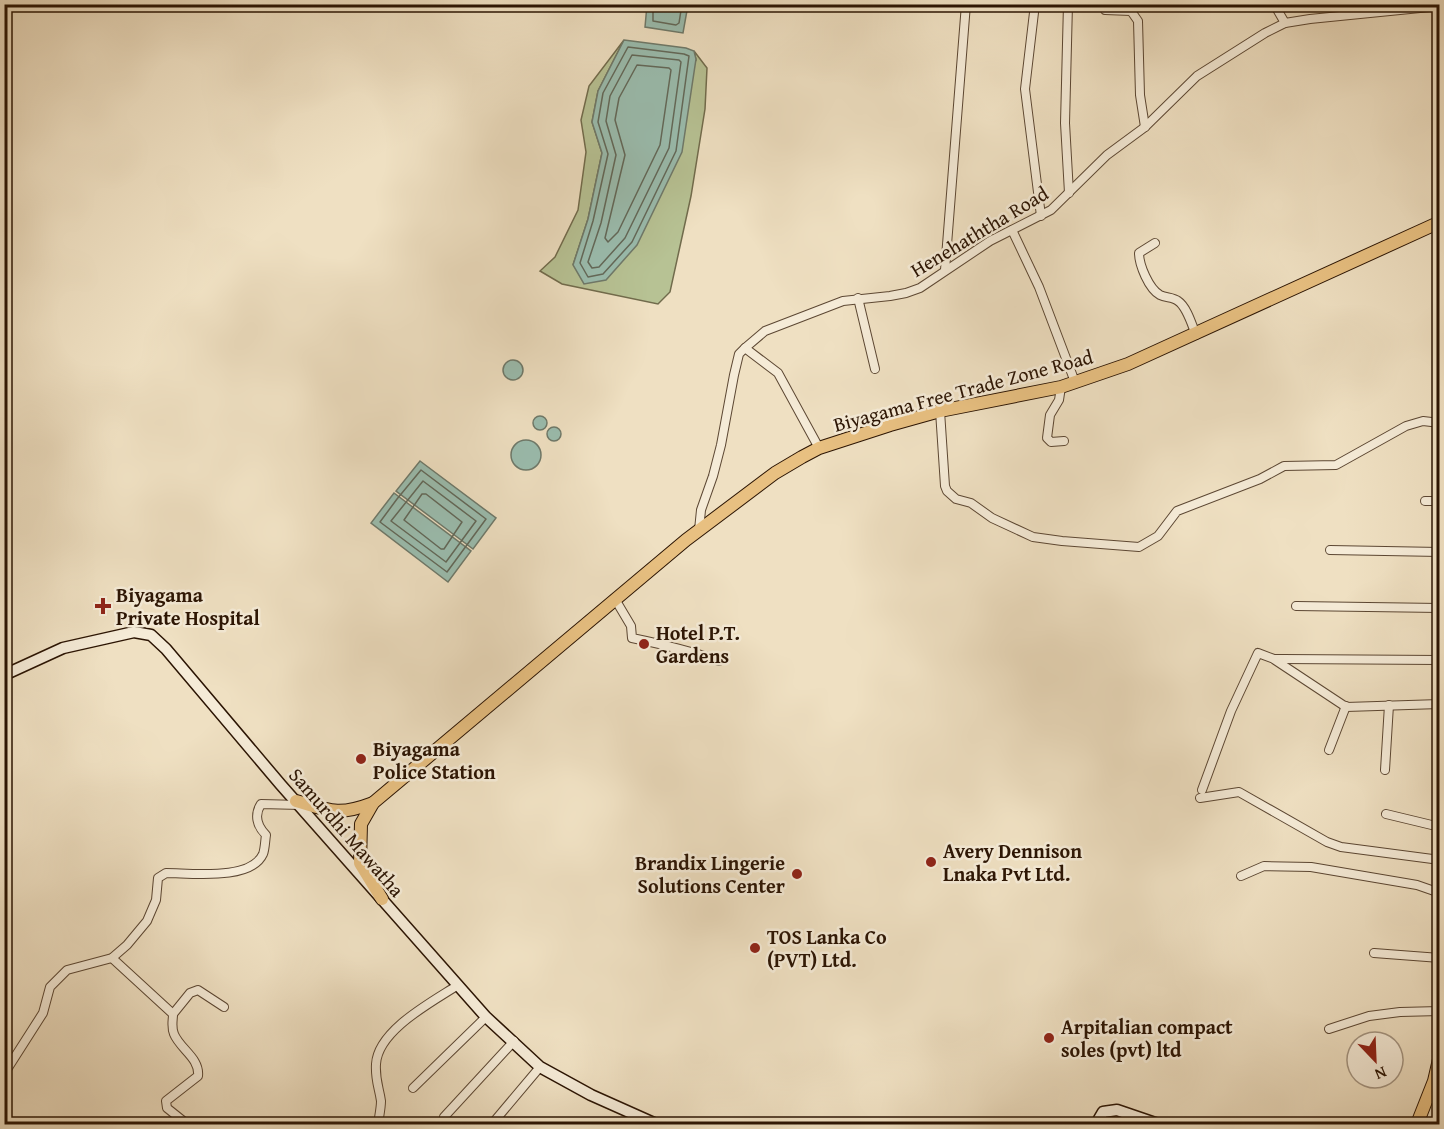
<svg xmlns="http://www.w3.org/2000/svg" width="1444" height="1129" viewBox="0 0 1444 1129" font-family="'Gentium Book Plus',serif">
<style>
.green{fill:#b7c294;stroke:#716b4c;stroke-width:1.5}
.water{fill:#9abdaf;stroke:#6e796a;stroke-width:1.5}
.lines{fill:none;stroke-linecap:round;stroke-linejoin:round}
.shore{stroke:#626859;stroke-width:1.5}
.street-casing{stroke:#5c4733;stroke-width:10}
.secondary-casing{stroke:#2b1403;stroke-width:13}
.primary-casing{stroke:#2b1403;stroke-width:14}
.street{stroke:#f5ebd7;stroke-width:8}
.secondary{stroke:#f5ebd7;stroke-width:10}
.primary{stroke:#e8c081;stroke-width:12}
.poi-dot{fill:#8f2418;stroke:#f5ebd7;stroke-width:2}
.labels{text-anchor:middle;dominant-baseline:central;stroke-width:5;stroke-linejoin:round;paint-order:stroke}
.street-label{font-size:20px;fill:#2b1403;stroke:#f5ebd7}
.poi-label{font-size:20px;font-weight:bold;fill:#2b1403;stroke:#f5ebd7;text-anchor:start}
</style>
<rect width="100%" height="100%" fill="#efe0c2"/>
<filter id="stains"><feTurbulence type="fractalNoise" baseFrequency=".00333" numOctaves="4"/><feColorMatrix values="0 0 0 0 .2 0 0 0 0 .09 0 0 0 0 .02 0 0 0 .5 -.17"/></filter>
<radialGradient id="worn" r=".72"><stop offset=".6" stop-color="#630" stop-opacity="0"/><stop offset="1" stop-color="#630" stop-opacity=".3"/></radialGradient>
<!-- green -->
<path class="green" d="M624 40 598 91 592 122 602 153 588 219 573 265 696 60 694 51 707 68 705 109 691 196 670 292 658 304 562 284 540 271 555 257 578 210 586 152 581 120 589 86Z"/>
<!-- water -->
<g class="water">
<path d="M647 5H688L683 33 645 27Z"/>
<path d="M624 40 686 48 694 51 696 59 682 152 637 245 606 280 584 284 573 265 588 219 602 153 592 122 598 91Z"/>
<circle cx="513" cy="370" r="10"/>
<circle cx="540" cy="423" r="7"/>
<circle cx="554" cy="434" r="7"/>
<circle cx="526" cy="455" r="15"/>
<path d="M420 461 496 518 473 549 396 491Z"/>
<path d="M394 493 471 551 448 582 371 523Z"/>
</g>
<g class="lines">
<!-- shore -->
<g class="shore">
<path d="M653 4V21L676 25 679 23 682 4"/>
<path d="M628 47 684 54 689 56 676 151 632 242 603 274 588 277 580 263 593 221 608 154 598 122 603 93Z"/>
<path d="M632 55 679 60 681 62 669 148 625 238 599 267 592 268 588 262 601 223 616 155 606 121 610 96Z"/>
<path d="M637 65 669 68 671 70 660 145 618 232 608 242 605 238 625 155 615 120 619 98Z"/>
<path d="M421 470 486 519 447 572 380 522 397 499Z"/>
<path d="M423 481 476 521 446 562 391 521Z"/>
<path d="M422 494H426L462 522 444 549H441L404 520Z"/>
</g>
<!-- street casing -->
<g class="street-casing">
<g id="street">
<path d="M1035 4 1025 89 1041 216"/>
<path d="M1068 4 1065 123 1069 193"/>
<path d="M1274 4 1285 23"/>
<path d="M1105 10 1131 11 1138 21 1140 95 1145 127"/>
<path d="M1012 230 1039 287 1075 382"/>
<path d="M1155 243 1139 253C1139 265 1149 289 1160 295 1166 298 1173 297 1178 301 1187 307 1192 325 1196 335"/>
<path d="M945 270 966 4"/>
<path d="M858 298 875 369"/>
<path d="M745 348 778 373 819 448"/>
<path d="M1061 387 1059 400 1050 415 1047 438 1051 442 1064 441"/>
<path d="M940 411 945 486 947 491 956 499 971 503 992 518 1033 537 1062 541 1139 547 1158 536 1177 511 1260 479 1284 466 1336 465 1406 426 1423 421 1440 423"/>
<path d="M1425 501H1440"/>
<path d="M699 530 701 510 713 476 721 445 734 375 739 354 745 348 765 331 843 301 890 296 906 293 920 288 990 241 1051 210 1107 155 1145 127 1197 76 1265 33 1285 23 1310 19 1440 6"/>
<path d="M1330 550 1440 552"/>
<path d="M615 599 631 626 632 638C661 644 691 651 719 661"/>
<path d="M1296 606 1440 608"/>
<path d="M1275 660 1346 707 1440 704"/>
<path d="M1329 750 1346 706"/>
<path d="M1385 770 1389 705"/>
<path d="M1202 790 1231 711 1258 653 1274 659H1282L1440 660"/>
<path d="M1200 798 1239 792 1327 842 1341 847 1440 860"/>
<path d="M1386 814 1440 827"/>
<path d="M1241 876 1264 866 1311 867 1417 885 1440 893"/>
<path d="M1374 953 1440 958"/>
<path d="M112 958 173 1014C173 1020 171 1027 174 1034 180 1049 200 1058 198 1076L166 1101 167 1108 187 1124"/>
<path d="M173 1014 190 993 198 990 224 1007"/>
<path d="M1329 1029 1369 1016 1400 1012 1440 1011"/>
<path d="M4 1074 43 1013 50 987 67 970 112 958 127 945 147 921 156 900 158 878 166 873C191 873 251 881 263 854 265 849 265 841 266 835 257 826 254 815 261 804L300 805"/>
<path d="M413 1088 486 1017"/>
<path d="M1428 1098 1440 1100"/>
<path d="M444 1117 514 1041"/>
<path d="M378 1124C379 1117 381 1108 381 1101 379 1087 375 1080 376 1064 378 1030 432 1002 458 985"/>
<path d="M492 1124 540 1067"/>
</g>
</g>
<!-- secondary casing -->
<g class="secondary-casing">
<g id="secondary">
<path d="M4 675 63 648 134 632 151 635 166 649 281 785 486 1017 540 1067 591 1095 656 1124"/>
<path d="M1096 1124 1103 1112 1117 1110 1158 1124"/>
</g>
</g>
<!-- primary casing -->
<g class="primary-casing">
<g id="primary">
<path d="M296 801C330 811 339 816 373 803"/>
<path d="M382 899 360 863 361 824 373 803 686 540 775 473 802 457 819 448 890 425 940 411 1061 387 1128 364 1440 222"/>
<path d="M1417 1124 1434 1081 1440 1055"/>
</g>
</g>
<!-- street -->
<use href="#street" class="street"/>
<!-- secondary -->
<use href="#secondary" class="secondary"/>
<!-- primary -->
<use href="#primary" class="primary"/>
</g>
<!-- markers -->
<g class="poi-dot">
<path d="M100 597h6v6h6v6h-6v6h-6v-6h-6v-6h6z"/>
<circle cx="644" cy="644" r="6"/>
<circle cx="361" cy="759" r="6"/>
<circle cx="931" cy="862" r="6"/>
<circle cx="797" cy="874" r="6"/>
<circle cx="755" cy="948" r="6"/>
<circle cx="1049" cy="1038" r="6"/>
</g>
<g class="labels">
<!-- street labels -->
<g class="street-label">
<text transform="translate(979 231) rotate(-31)">Henehaththa Road</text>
<text transform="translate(963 390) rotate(-15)">Biyagama Free Trade Zone Road</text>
<text transform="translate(347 832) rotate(49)">Samurdhi Mawatha</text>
</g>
<!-- poi labels -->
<g class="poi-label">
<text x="116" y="594">Biyagama<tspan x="116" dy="23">Private Hospital</tspan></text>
<text x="656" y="632">Hotel P.T.<tspan x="656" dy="23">Gardens</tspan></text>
<text x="373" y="748">Biyagama<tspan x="373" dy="23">Police Station</tspan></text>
<text x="943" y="850">Avery Dennison<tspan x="943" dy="23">Lnaka Pvt Ltd.</tspan></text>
<text x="785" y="862" text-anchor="end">Brandix Lingerie<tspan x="785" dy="23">Solutions Center</tspan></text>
<text x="767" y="936">TOS Lanka Co<tspan x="767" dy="23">(PVT) Ltd.</tspan></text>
<text x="1061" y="1026">Arpitalian compact<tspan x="1061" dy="23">soles (pvt) ltd</tspan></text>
</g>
</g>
<!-- margin -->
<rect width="1444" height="1129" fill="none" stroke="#efe0c2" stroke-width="24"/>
<rect x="6" y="6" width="1432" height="1117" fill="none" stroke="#2b1403" stroke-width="3"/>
<rect x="12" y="12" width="1420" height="1105" fill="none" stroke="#2b1403" stroke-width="1.5"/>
<!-- north arrow -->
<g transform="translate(1375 1060) rotate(157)"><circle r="28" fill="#f5ebd7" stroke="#a49582" stroke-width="1.5"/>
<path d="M0-4.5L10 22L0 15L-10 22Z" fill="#8f2418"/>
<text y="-9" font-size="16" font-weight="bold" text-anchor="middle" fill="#2b1403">N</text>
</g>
<rect width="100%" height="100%" filter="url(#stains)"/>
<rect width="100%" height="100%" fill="url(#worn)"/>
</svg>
